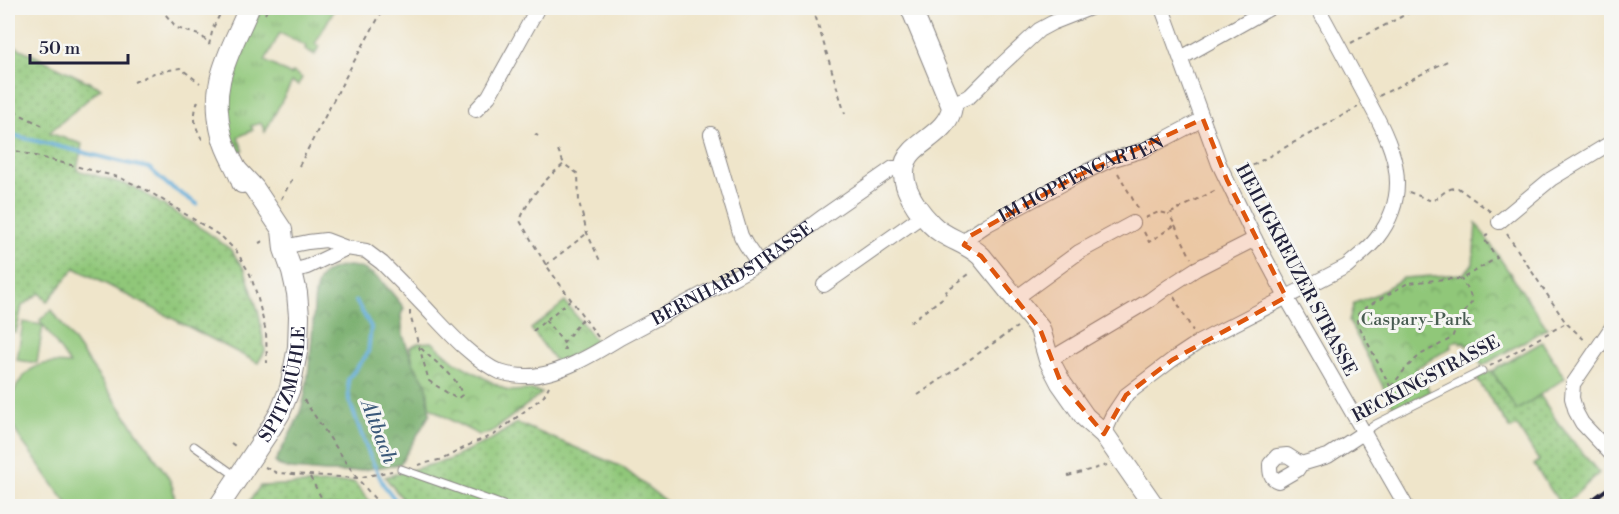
<svg xmlns="http://www.w3.org/2000/svg" width="1619" height="514" viewBox="0 0 1619 514" font-family="'Libre Bodoni',serif">
<style>
.grass{fill:url(#grass-tufts);stroke:#59745a;stroke-width:1.5}
.forest{fill:url(#forest-crowns);stroke:#4b6752;stroke-width:1.5}
.park{fill:url(#park-crowns);stroke:#59745a;stroke-width:1.5}
.garden{fill:url(#garden-dots);stroke:#59745a;stroke-width:1.5}
.pitch{fill:#90c779;stroke:#59745a;stroke-width:1.5}
.lines{fill:none;stroke-linecap:round;stroke-linejoin:round}
.stream{stroke:#5eaad7;stroke-width:4}
.lane-casing{stroke:#888482;stroke-width:9}
.street-casing{stroke:#888482;stroke-width:16}
.secondary-casing{stroke:#888482;stroke-width:22}
.path{stroke:#888482;stroke-width:2;stroke-dasharray:4.5 4.5;stroke-linecap:butt}
.lane{stroke:#fff;stroke-width:7}
.street{stroke:#fff;stroke-width:14}
.secondary{stroke:#fff;stroke-width:20}
.rail{stroke:#22223b;stroke-width:4}
.marked{fill:#de560e;fill-opacity:0.2;stroke:#de560e;stroke-width:4.5;stroke-dasharray:12 8;stroke-linejoin:round}
.labels{text-anchor:middle;dominant-baseline:central;stroke-width:6;stroke-linejoin:round;paint-order:stroke}
.street-label{font-size:18px;fill:#22223b;stroke:#f6f6f2}
.park-label{font-size:18px;fill:#485c51;stroke:#f6f6f2}
.water-label{font-size:20px;font-style:italic;fill:#3a5879;stroke:#f6f6f2}
</style>
<defs>
<pattern id="grass-tufts" width="24" height="20" patternUnits="userSpaceOnUse" patternTransform="scale(1.5)"><rect width="24" height="20" fill="#90c779"/><path d="M3 7l-1-3M5 7V3M7 7l1-3M15 17l-1-3M17 17v-4M19 17l1-3" fill="none" stroke="#75a164"/></pattern>
<pattern id="forest-crowns" width="20" height="18" patternUnits="userSpaceOnUse" patternTransform="scale(1.5)"><rect width="20" height="18" fill="#74ac69"/><path d="M2 6a3 3 0 1 1 6 0M12 15a3 3 0 1 1 6 0" fill="none" stroke="#5f8c58"/></pattern>
<pattern id="park-crowns" width="20" height="18" patternUnits="userSpaceOnUse" patternTransform="scale(1.5)"><rect width="20" height="18" fill="#90c779"/><path d="M2 6a3 3 0 1 1 6 0M12 15a3 3 0 1 1 6 0" fill="none" stroke="#75a164"/></pattern>
<pattern id="garden-dots" width="8" height="8" patternUnits="userSpaceOnUse" patternTransform="scale(1.5)"><rect width="8" height="8" fill="#90c779"/><path d="M2 2h.1M6 6h.1" fill="none" stroke="#75a164" stroke-width="1.8" stroke-linecap="round"/></pattern>
</defs>
<rect width="100%" height="100%" fill="#f6f6f2"/>
<filter id="ink" filterUnits="userSpaceOnUse"><feTurbulence type="fractalNoise" baseFrequency=".0167" numOctaves="2"/><feDisplacementMap in="SourceGraphic" scale="12" xChannelSelector="R" yChannelSelector="G"/><feConvolveMatrix kernelMatrix="1 2 1 2 8 2 1 2 1" color-interpolation-filters="sRGB"/></filter>
<filter id="wash" filterUnits="userSpaceOnUse"><feTurbulence type="fractalNoise" baseFrequency=".008" numOctaves="4" result="noise"/><feDisplacementMap in="SourceGraphic" scale="24" xChannelSelector="R" yChannelSelector="G"/><feGaussianBlur stdDeviation="1.35" result="paint"/><feColorMatrix in="noise" values="0 0 0 0 0 0 0 0 0 0 0 0 0 0 0 0 0 1.4 0 .05"/><feComposite in="paint" operator="in"/></filter>
<g filter="url(#wash)">
<rect width="100%" height="100%" fill="#efe5ca"/>
<!-- grass -->
<path class="grass" d="M259 8H335L315 44 319 46 315 55 305 49 306 46 280 33 265 61 291 75 293 72 302 78 298 85 292 82 265 132 261 123 251 126 253 130 238 137 243 150 237 153 228 132 225 86 251 21Z"/>
<!-- forest -->
<path class="forest" d="M349 266C374 267 389 289 404 308L401 315 403 335 413 363 427 385 430 414 400 464 349 472H325L290 469 278 465 275 462C285 442 299 421 304 399 309 375 311 349 313 325 314 311 313 292 320 279 325 270 339 267 349 266Z"/>
<!-- park -->
<g class="park">
<path d="M1476 223 1547 328 1482 366 1477 356 1479 350 1478 346 1472 343 1466 346 1464 342 1461 344 1458 340 1451 344 1452 347 1416 368 1430 392 1395 410 1349 321 1354 303 1377 294 1403 278 1463 274 1473 264Z"/>
<path d="M565 302 596 341 557 363 531 329Z"/>
<path d="M432 342 455 362 508 391 532 390 542 393 490 433 479 435 454 422 429 407 427 385 413 363 410 347 418 343Z"/>
</g>
<!-- garden -->
<g class="garden">
<path d="M8 43 101 88 49 133 82 144 77 170 134 187 207 232 230 249 245 270 259 314 265 351 258 363 75 268 47 302 40 293 22 306 16 333 8 330Z"/>
<path d="M1492 371 1517 410 1540 395 1558 423 1599 473 1571 499 1561 505 1534 465 1539 461 1517 426 1511 429 1476 378Z"/>
<path d="M517 423 622 467 669 504 668 506H408L385 477 449 460 474 447 489 441Z"/>
<path d="M354 482 374 506H246L260 486Z"/>
</g>
<!-- pitch -->
<g class="pitch">
<path d="M52 310 165 472C172 482 176 494 174 506H69C56 489 43 471 31 453 25 445 16 435 13 425 8 410 11 393 20 381 34 361 49 362 70 364L43 325 37 363 17 360 23 322 42 325 40 320Z"/>
<path d="M1542 342 1565 378 1517 410 1492 371Z"/>
</g>
<g class="lines">
<!-- stream -->
<g class="stream">
<path d="M8 134 126 163 149 168 168 185 197 204"/>
<path d="M356 301 371 327 368 353 348 379 349 400 369 454 383 484 400 506"/>
</g>
</g>
</g>
<g filter="url(#ink)">
<g class="lines">
<!-- lane casing -->
<g class="lane-casing">
<g id="lane">
<path d="M1363 433 1376 424 1482 371"/>
<path d="M194 446 236 476"/>
<path d="M401 469 506 506"/>
</g>
</g>
<!-- street casing -->
<g class="street-casing">
<g id="street">
<path d="M1162 8 1219 164 1255 239 1286 297 1406 506"/>
<path d="M1181 58 1270 8"/>
<path d="M951 104 970 96 997 69 1039 30 1052 23 1090 8"/>
<path d="M476 110 489 96 536 11V8"/>
<path d="M711 134 741 236 746 245 759 264"/>
<path d="M1499 222 1551 179 1612 142"/>
<path id="s1" d="M964 245 970 236 988 224 1077 176 1110 160 1144 150 1203 119"/>
<path id="s2" d="M284 249 293 245 308 242 326 240 347 248 366 251 382 263C396 277 410 291 424 306 445 328 471 359 500 372 509 375 518 376 527 376 558 376 594 354 620 338L759 264 824 216 893 168H905"/>
<path d="M292 271 307 267 347 248"/>
<path d="M824 285 923 215"/>
<path d="M1016 298 1079 252 1133 223"/>
<path d="M1612 327 1573 384 1572 398 1576 412 1582 423 1612 455"/>
<path d="M1049 360 1150 300 1168 287 1196 269 1255 239"/>
<path d="M1104 434 1112 416 1126 395 1172 360 1199 342 1347 266C1357 257 1369 249 1377 238 1415 189 1392 144 1366 97 1350 67 1334 37 1318 8"/>
<path d="M1301 464 1287 455 1277 456 1270 464C1270 472 1270 478 1278 481L1297 470 1301 464 1328 456 1363 433"/>
</g>
</g>
<!-- secondary casing -->
<g class="secondary-casing">
<g id="secondary">
<path d="M911 8 952 107C949 128 926 138 913 151 891 173 914 207 931 224 945 239 967 242 981 256L1040 329 1049 360 1061 383 1085 417 1104 434 1154 506"/>
<path d="M242 183C237 167 226 153 222 136 208 83 230 53 249 8"/>
<path id="s3" d="M219 506 269 431 280 413 290 388 298 347 299 316 297 293 292 271 284 249 282 230 254 188 238 171"/>
</g>
</g>
<!-- path -->
<g class="path">
<path d="M160 8 177 28 202 36 209 45"/>
<path d="M813 8 845 114"/>
<path d="M265 14 268 8"/>
<path d="M1351 43 1418 8"/>
<path d="M209 45 213 28 223 8"/>
<path d="M134 82 154 73 180 68 200 83"/>
<path d="M1379 96 1451 59"/>
<path d="M8 99 16 104 13 111 43 126"/>
<path d="M198 101C192 117 195 129 204 142"/>
<path d="M535 134 538 136"/>
<path d="M8 149 118 177 145 189 222 237 237 252 250 274 257 295 266 332 267 363"/>
<path d="M558 150 564 164"/>
<path d="M299 166 352 65 384 8"/>
<path d="M1118 173 1140 212"/>
<path d="M1237 174 1358 107"/>
<path d="M1409 192 1432 201C1441 196 1447 187 1458 188L1491 212"/>
<path d="M281 199 294 176"/>
<path d="M1145 218 1159 212 1169 214 1216 190"/>
<path d="M1175 225 1191 258"/>
<path d="M1144 232 1149 242 1175 225 1169 214"/>
<path d="M1507 234 1566 323 1587 342"/>
<path d="M259 243 263 241"/>
<path d="M546 265 586 234"/>
<path d="M1174 297 1193 331"/>
<path d="M410 311V315L429 381 457 399 462 395C456 373 434 363 420 347"/>
<path d="M545 320 564 343"/>
<path d="M910 322 944 297 947 290 972 272"/>
<path d="M533 331 570 300"/>
<path d="M598 337 546 265 520 221C528 198 545 179 564 164L578 174 579 202 587 233 601 263"/>
<path d="M563 350 565 349 562 345 583 318"/>
<path d="M1490 366 1566 323"/>
<path d="M1391 387 1406 368 1420 355 1452 338 1459 320 1472 302 1470 294 1461 279"/>
<path d="M918 395 1017 327"/>
<path d="M304 400 357 478 381 506"/>
<path d="M1393 404 1395 396 1357 322V315L1363 309 1408 283 1444 279H1461L1497 258 1484 239 1490 230"/>
<path d="M231 443 238 448"/>
<path d="M418 465 443 459 475 442 494 435 544 396 549 386"/>
<path d="M265 467 277 473 357 478 392 471"/>
<path d="M1068 476 1107 465"/>
<path d="M310 477 326 506"/>
<path d="M1238 506 1245 502"/>
</g>
<!-- lane -->
<use href="#lane" class="lane"/>
<!-- street -->
<use href="#street" class="street"/>
<!-- secondary -->
<use href="#secondary" class="secondary"/>
<!-- rail -->
<g class="rail">
<path d="M1584 506 1611 486"/>
<path d="M1603 506 1612 499"/>
</g>
</g>
</g>
<!-- marked area -->
<path class="marked" d="M1203 119 1227 180 1286 297 1172 360 1126 395 1104 434 1061 383 1040 329 981 256 964 245 970 236 1077 176Z"/>
<g class="labels">
<!-- street labels -->
<g class="street-label">
<text stroke="none"><textPath href="#s1" startOffset="136">IM HOPFENGARTEN</textPath></text>
<text transform="translate(1296 270) rotate(62)">HEILIGKREUZER STRASSE</text>
<text stroke="none"><textPath href="#s2" startOffset="525">BERNHARDSTRASSE</textPath></text>
<text transform="translate(1426 379) rotate(-28)">RECKINGSTRASSE</text>
<text stroke="none"><textPath href="#s3" startOffset="140">SPITZMÜHLE</textPath></text>
</g>
<!-- park labels -->
<g class="park-label">
<text x="1416" y="319">Caspary-Park</text>
</g>
<!-- water labels -->
<g class="water-label">
<text transform="translate(378 432) rotate(69)">Altbach</text>
</g>
</g>
<!-- margin -->
<rect width="1619" height="514" fill="none" stroke="#f6f6f2" stroke-width="30"/>
<!-- scale -->
<path d="M30 54v9h98v-9" fill="none" stroke="#22223b" stroke-width="3"/>
<text x="39" y="54" font-size="18" fill="#22223b" stroke="#f6f6f2" stroke-width="4.5" paint-order="stroke">50 m</text>
</svg>
